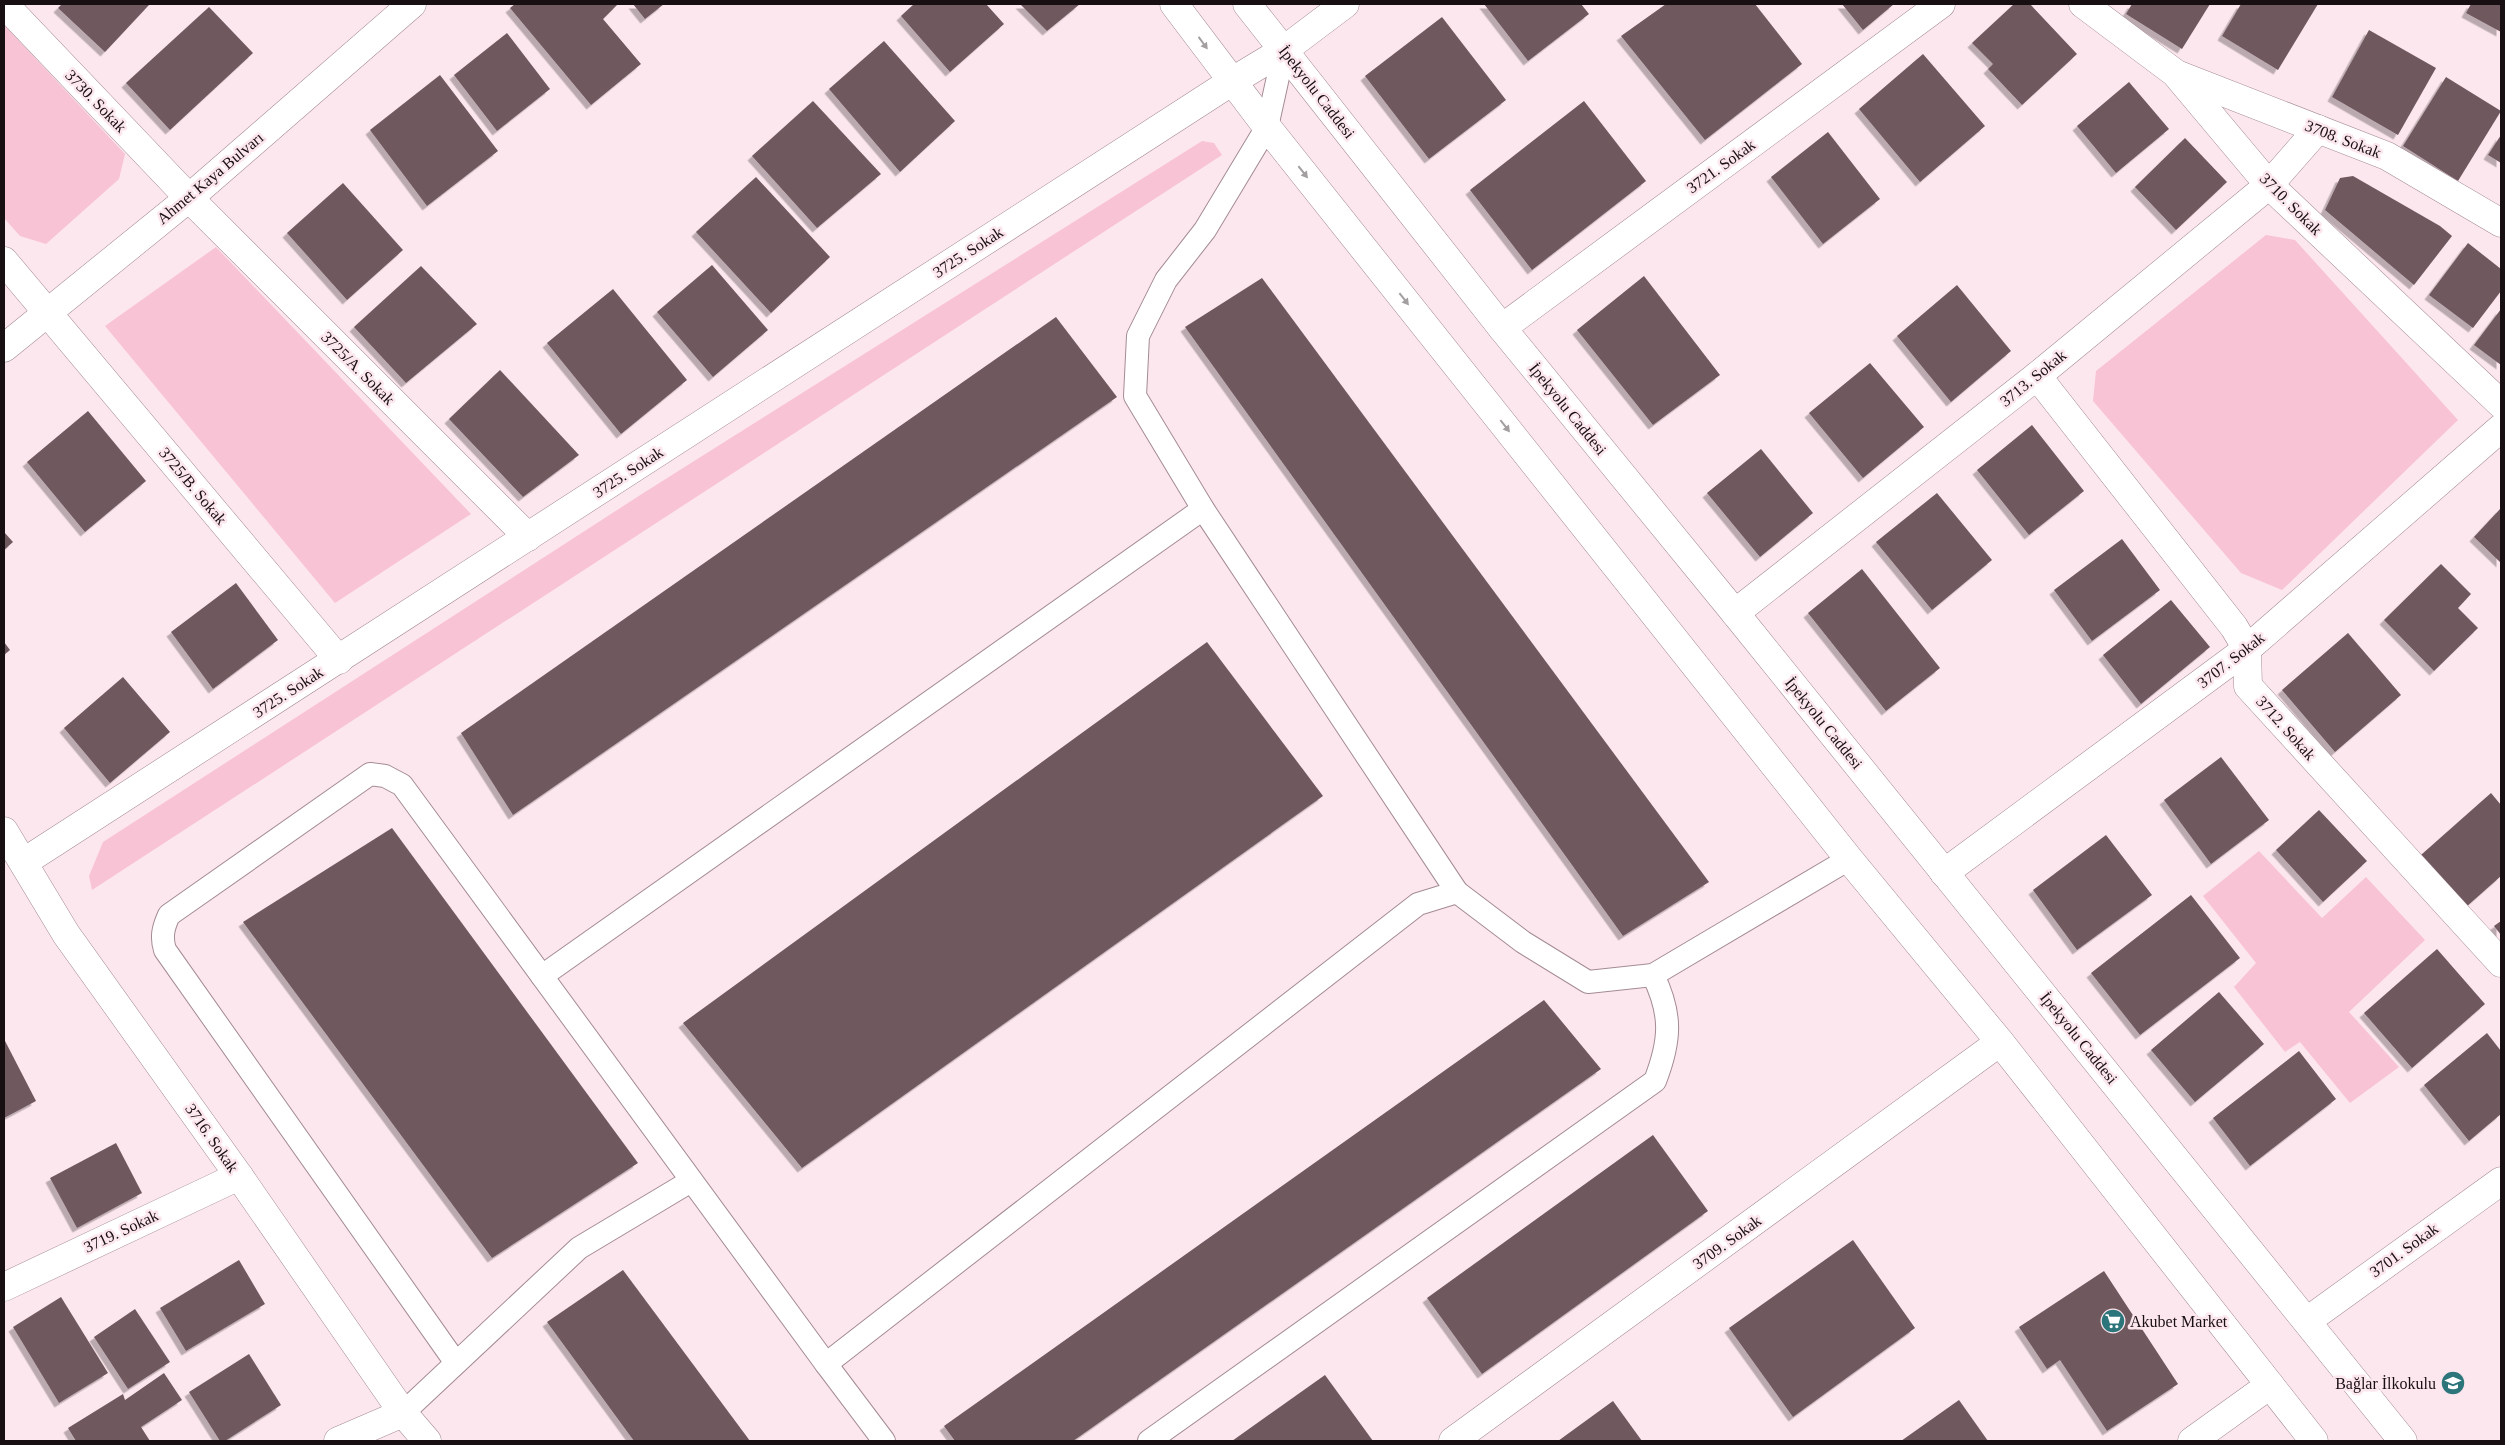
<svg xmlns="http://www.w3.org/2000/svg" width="2505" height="1445" viewBox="0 0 2505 1445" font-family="'Times New Roman',serif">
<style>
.green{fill:#f8c3d5}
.building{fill:#6f585f;filter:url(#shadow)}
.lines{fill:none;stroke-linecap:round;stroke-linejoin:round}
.service-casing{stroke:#a48b94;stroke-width:24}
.minor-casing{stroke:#a48b94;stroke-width:29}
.tertiary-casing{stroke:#a48b94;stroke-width:29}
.secondary-casing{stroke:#a48b94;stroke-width:29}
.service{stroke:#fff;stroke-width:22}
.minor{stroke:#fff;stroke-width:28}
.tertiary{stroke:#fff;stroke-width:28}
.secondary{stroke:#fff;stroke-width:28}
.oneway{fill:#a39fa0}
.labels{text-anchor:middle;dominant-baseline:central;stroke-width:5;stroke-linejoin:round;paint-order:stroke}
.street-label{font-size:16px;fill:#180f12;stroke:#fde7ee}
.poi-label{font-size:16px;fill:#180f12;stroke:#fde7ee;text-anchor:start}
</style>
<defs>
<filter id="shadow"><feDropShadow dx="-4.5" dy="4.5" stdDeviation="0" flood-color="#0004"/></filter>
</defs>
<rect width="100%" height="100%" fill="#fde7ee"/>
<!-- green -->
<g class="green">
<path d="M4 25 125 154 119 179 46 244 20 236 4 218Z"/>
<path d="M1202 141 1214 143 1222 155 92 890 89 876 103 842 645 492Z"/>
<path d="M2266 235 2295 240 2458 420 2282 590 2241 573 2093 401 2096 371Z"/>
<path d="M216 247 471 514 335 603 105 326Z"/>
<path d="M2259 851 2322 918 2366 877 2425 940 2349 1012 2399 1067 2350 1103 2300 1042 2285 1052 2234 987 2256 963 2203 896Z"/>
</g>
<!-- building -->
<g class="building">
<path d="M62 4H147L149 5 105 52 58 8Z"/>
<path d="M515 4H618L603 19 641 64 591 105 510 8Z"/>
<path d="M633 4H664L645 19Z"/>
<path d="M914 4H986L1004 24 950 72 901 16Z"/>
<path d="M1020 4H1080L1047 31Z"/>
<path d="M1484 4H1581L1589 14 1528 61Z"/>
<path d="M1666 4H1755L1802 64 1705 140 1621 36Z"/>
<path d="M1842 4H1894L1863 30Z"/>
<path d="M2014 4H2030L2077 54 2022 105 1988 69 1993 64 1972 43Z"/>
<path d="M2132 4H2210L2182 49 2126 14Z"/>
<path d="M2241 4H2318L2278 70 2222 36Z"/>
<path d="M2471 4H2501V32L2466 13Z"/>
<path d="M209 7 253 53 170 130 126 83Z"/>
<path d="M1442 17 1506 100 1429 159 1365 76Z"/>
<path d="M2369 30 2436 68 2398 135 2332 97Z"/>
<path d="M507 33 550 89 497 131 454 75Z"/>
<path d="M884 41 955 121 900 172 829 89Z"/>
<path d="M1923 54 1985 126 1920 182 1859 109Z"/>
<path d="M440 75 498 151 427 206 370 130Z"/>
<path d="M2446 77 2501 111 2458 181 2403 146Z"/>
<path d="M2129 82 2169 129 2116 173 2077 126Z"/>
<path d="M813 101 881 174 817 228 752 156Z"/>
<path d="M1584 101 1646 181 1532 270 1470 190Z"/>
<path d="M1828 132 1880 199 1823 244 1771 177Z"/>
<path d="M2501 135V163L2488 155Z"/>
<path d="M2185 138 2227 182 2176 230 2135 187Z"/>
<path d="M2353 176 2440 226 2452 236 2414 285 2325 210 2340 178Z"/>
<path d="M756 177 830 257 771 313 696 232Z"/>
<path d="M343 183 403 250 347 300 287 233Z"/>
<path d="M2468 243 2501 269V291L2473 328 2429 295Z"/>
<path d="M712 265 768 330 713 377 657 312Z"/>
<path d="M421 266 477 324 406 383 354 327Z"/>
<path d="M1644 276 1720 375 1653 425 1577 330Z"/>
<path d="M1262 278 1709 882 1623 936 1185 327Z"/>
<path d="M1957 285 2011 351 1951 402 1897 336Z"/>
<path d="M613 289 687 380 621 434 547 343Z"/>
<path d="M2501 309V365L2474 345Z"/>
<path d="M1056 317 1117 397 513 815 461 733Z"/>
<path d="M1870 363 1924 427 1863 478 1809 413Z"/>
<path d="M500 370 579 455 523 497 449 419Z"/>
<path d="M88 411 146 481 85 532 27 462Z"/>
<path d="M2032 425 2084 491 2029 535 1977 470Z"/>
<path d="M1761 449 1813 513 1760 557 1707 493Z"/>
<path d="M1937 493 1992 560 1932 610 1876 542Z"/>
<path d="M2501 508V563L2474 537Z"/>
<path d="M4 532 13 542 4 550Z"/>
<path d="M2122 539 2160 590 2092 641 2054 590Z"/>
<path d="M2441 564 2471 594 2458 608 2478 628 2434 671 2384 620Z"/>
<path d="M1862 569 1940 668 1886 711 1808 613Z"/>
<path d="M236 583 278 640 213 689 171 632Z"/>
<path d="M2171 600 2210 647 2141 704 2103 655Z"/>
<path d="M2348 633 2401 695 2335 752 2282 690Z"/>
<path d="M4 642 10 650 4 655Z"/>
<path d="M1207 642 1323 796 802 1168 683 1023Z"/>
<path d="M123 677 170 732 110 783 64 728Z"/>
<path d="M2221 757 2269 820 2211 864 2164 800Z"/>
<path d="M2491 793 2501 805V876L2466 907 2421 855Z"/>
<path d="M2319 810 2367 861 2323 902 2276 850Z"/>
<path d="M392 828 638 1163 492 1258 243 922Z"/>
<path d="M2106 835 2152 895 2077 950 2033 890Z"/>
<path d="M2191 895 2240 958 2140 1035 2091 973Z"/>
<path d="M2501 921V935L2494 926Z"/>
<path d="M2437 949 2485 1004 2412 1068 2364 1013Z"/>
<path d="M2219 992 2264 1044 2195 1102 2151 1050Z"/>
<path d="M1544 1000 1601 1069 1073 1441H955L944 1426Z"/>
<path d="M2487 1033 2501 1051V1114L2469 1141 2424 1085Z"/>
<path d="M4 1039 36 1101 4 1118Z"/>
<path d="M2299 1051 2336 1099 2250 1166 2213 1118Z"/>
<path d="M1653 1135 1708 1211 1482 1374 1427 1298Z"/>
<path d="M116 1143 142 1193 77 1228 50 1178Z"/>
<path d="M1853 1240 1915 1328 1793 1417 1729 1328Z"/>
<path d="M239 1260 265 1304 186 1351 160 1308Z"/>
<path d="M623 1270 750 1441H634L547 1322Z"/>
<path d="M2104 1271 2178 1384 2107 1431 2060 1360 2047 1369 2019 1327Z"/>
<path d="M61 1297 108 1373 59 1403 13 1327Z"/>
<path d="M135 1309 170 1362 128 1389 94 1337Z"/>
<path d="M249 1354 281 1405 225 1441H220L189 1392Z"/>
<path d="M164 1373 182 1400 141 1427 150 1441H76L68 1428 123 1394 125 1400Z"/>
<path d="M1325 1375 1373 1441H1232Z"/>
<path d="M1959 1400 1988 1441H1901Z"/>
<path d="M1613 1401 1642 1441H1558Z"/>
</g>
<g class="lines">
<!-- service casing -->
<g class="service-casing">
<g id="service">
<path d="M1284 50 1267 127 1205 230 1166 280 1138 336 1135 396 1203 509 1457 892"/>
<path d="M542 976 1203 509"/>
<path d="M456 1363 165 950C161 937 163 928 169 915L370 774 385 776 402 785 826 1364 1418 904 1457 892 1523 942 1588 982 1653 975 1849 859"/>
<path d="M826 1364 884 1441"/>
<path d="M403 1413 579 1248 691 1181"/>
<path d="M1149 1441 1655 1081C1671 1040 1672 1014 1653 975"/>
</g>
</g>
<!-- minor casing -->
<g class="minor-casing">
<g id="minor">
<path d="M4 4 189 198 528 537"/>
<path d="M2083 4 2175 73 2269 185 2501 404"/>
<path d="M2179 75 2387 156 2501 223"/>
<path d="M4 261 339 660"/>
<path d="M1502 328 1941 4"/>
<path d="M2037 376 2234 627 2247 649 2248 686 2501 963"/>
<path d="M1735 613 2037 376 2269 185 2318 129"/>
<path d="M4 831 66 934 239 1176 403 1413 427 1441"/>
<path d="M24 862 1231 82 1284 50 1345 4"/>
<path d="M1944 873 2247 649 2501 428"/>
<path d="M4 1287 239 1176"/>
<path d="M2307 1321 2501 1181"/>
<path d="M338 1441 403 1413"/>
<path d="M1453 1441 2000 1042"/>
<path d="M2192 1441 2270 1385"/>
</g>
</g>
<!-- tertiary casing -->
<g class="tertiary-casing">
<g id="tertiary">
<path d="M1174 4 1267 127 1849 859 2000 1042 2314 1441"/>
<path d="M1247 4 1502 328 1735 613 2403 1441"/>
</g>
</g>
<!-- secondary casing -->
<g class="secondary-casing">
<path id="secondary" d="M4 348 189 198 412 4"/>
</g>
<!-- service -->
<use href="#service" class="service"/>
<!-- minor -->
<use href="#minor" class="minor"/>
<!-- tertiary -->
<use href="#tertiary" class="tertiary"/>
<!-- secondary -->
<use href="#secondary" class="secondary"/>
</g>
<!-- one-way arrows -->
<defs><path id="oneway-solid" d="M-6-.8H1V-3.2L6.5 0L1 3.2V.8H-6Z" transform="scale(1.25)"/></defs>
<g class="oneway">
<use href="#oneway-solid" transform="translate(1203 43) rotate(54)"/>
<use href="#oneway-solid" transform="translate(1303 172) rotate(52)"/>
<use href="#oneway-solid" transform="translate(1404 299) rotate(52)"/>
<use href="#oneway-solid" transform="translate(1505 426) rotate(52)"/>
</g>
<!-- icons -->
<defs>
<g id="supermarket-disc" transform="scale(1.25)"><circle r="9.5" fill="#2c757a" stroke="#fde7ee"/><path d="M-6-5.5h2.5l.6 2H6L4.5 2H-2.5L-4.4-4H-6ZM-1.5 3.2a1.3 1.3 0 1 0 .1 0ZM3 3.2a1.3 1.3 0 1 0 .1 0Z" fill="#fff"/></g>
<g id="school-disc" transform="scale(1.25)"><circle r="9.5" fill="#2c757a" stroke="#fde7ee"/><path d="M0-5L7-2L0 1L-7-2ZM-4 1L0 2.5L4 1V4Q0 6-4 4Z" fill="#fff"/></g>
</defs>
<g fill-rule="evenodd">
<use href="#supermarket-disc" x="2113" y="1321"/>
<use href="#school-disc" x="2453" y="1383"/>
</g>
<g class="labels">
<!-- street labels -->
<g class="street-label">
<text transform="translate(1317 92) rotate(52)">İpekyolu Caddesi</text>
<text transform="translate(96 101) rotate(46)">3730. Sokak</text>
<text transform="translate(2343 139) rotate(21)">3708. Sokak</text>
<text transform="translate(1721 166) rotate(-36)">3721. Sokak</text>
<text transform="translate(210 178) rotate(-40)">Ahmet Kaya Bulvarı</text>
<text transform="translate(2291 204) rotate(45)">3710. Sokak</text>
<text transform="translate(968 252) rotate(-33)">3725. Sokak</text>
<text transform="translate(358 368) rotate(45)">3725/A. Sokak</text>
<text transform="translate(2033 378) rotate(-39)">3713. Sokak</text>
<text transform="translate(1568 409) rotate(51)">İpekyolu Caddesi</text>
<text transform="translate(628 472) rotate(-33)">3725. Sokak</text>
<text transform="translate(193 486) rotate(50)">3725/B. Sokak</text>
<text transform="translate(2231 660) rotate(-38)">3707. Sokak</text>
<text transform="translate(288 692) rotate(-33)">3725. Sokak</text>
<text transform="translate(1824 723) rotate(51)">İpekyolu Caddesi</text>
<text transform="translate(2286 728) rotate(48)">3712. Sokak</text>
<text transform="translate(2079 1038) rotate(51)">İpekyolu Caddesi</text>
<text transform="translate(212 1138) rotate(55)">3716. Sokak</text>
<text transform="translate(121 1231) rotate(-25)">3719. Sokak</text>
<text transform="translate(1727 1242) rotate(-36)">3709. Sokak</text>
<text transform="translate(2404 1250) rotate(-36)">3701. Sokak</text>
</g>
<!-- poi labels -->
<g class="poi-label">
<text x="2130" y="1321">Akubet Market</text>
<text x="2436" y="1383" text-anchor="end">Bağlar İlkokulu</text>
</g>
</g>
<!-- border -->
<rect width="2505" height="1445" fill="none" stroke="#180f12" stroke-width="10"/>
</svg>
